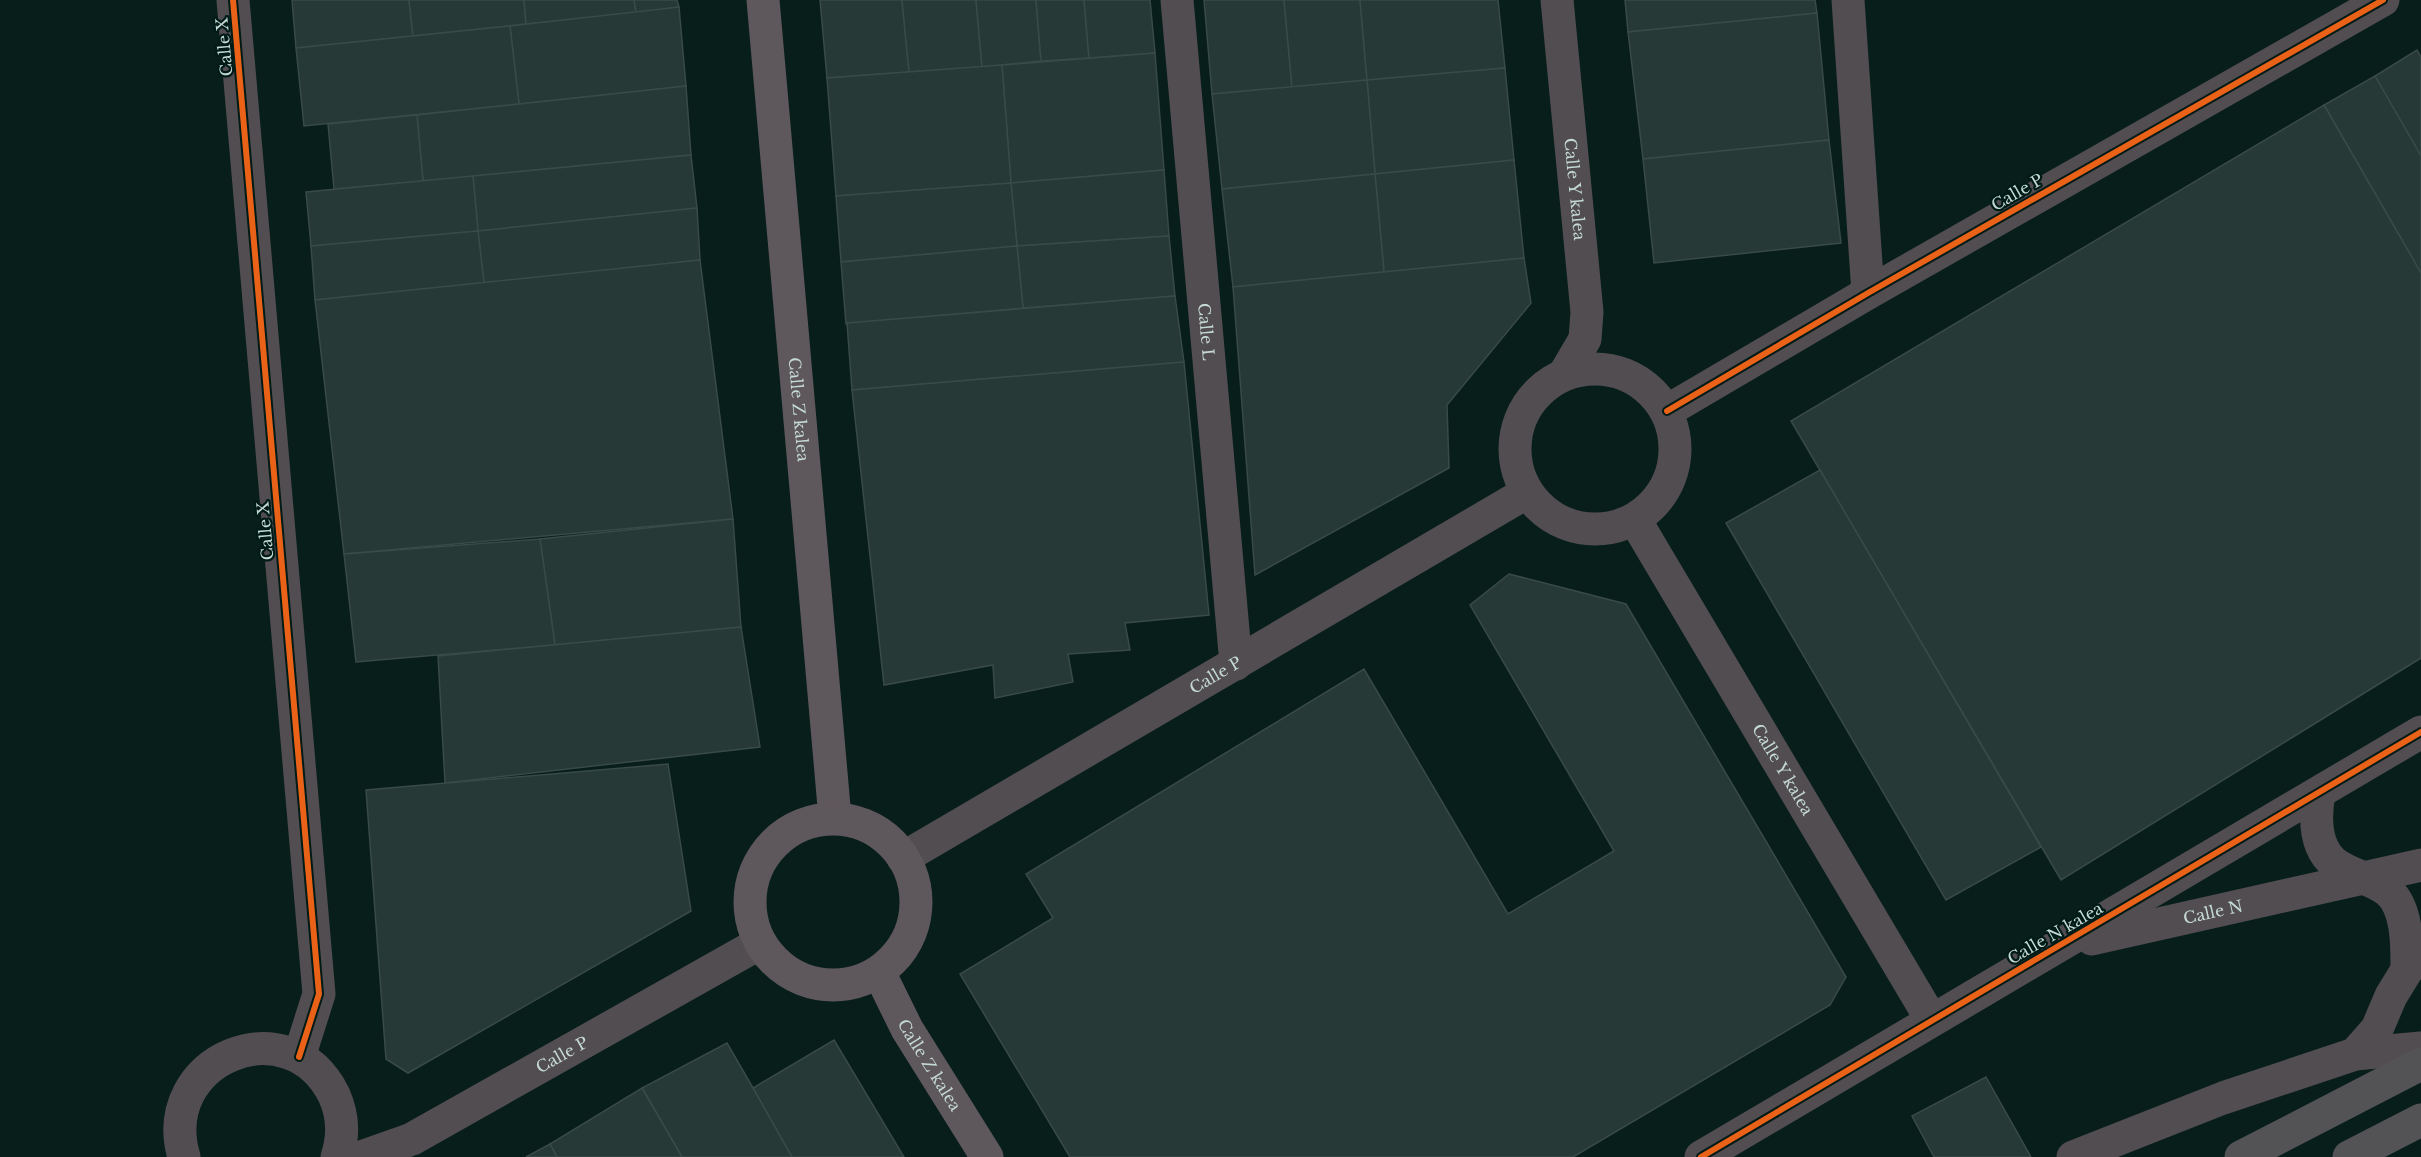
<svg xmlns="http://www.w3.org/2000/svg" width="2421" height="1157" viewBox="0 0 2421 1157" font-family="'Libre Baskerville',serif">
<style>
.building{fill:#263936;stroke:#394a47;stroke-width:1.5}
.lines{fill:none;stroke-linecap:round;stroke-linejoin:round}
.street{stroke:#524d50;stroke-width:33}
.secondary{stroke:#5e575b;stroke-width:33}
.highway{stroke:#535255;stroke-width:33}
.cycleway-casing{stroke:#001b17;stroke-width:10}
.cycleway{stroke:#ea6118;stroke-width:6}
.labels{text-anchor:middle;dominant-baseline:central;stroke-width:4.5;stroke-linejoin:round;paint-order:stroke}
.street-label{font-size:16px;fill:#c4d9d4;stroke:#001b17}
</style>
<rect width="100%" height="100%" fill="#081e1a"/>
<!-- building -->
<g class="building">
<path d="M292 0H409L413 36 296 48Z"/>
<path d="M409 0H524L526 24 413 36Z"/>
<path d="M524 0H634L636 13 526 24Z"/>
<path d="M634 0H677L679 7 636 13Z"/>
<path d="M820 0H902L909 72 827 78Z"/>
<path d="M902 0H976L982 67 909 72Z"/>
<path d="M976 0H1036L1041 61 982 67Z"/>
<path d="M1036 0H1084L1089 58 1041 61Z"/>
<path d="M1084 0H1150L1155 53 1089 58Z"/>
<path d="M1204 0H1284L1292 87 1212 94Z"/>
<path d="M1284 0H1360L1367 80 1292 87Z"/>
<path d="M1360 0H1498L1505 68 1367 80Z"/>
<path d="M1625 0H1815L1817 13 1628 32Z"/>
<path d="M679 7 686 86 519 104 510 26Z"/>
<path d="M1817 13 1829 140 1643 159 1628 32Z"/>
<path d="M510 26 519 104 304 126 296 48Z"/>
<path d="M2417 50 2421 57V156L2375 76Z"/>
<path d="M1155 53 1164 170 1011 183 1002 65Z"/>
<path d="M1002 65 1011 183 836 196 827 78Z"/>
<path d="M1505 68 1514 160 1375 174 1367 80Z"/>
<path d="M2375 76 2421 156V273L2324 105Z"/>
<path d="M1367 80 1375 174 1222 189 1212 94Z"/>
<path d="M686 86 691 155 423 181 417 115Z"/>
<path d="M2324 105 2421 273V658L2061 880 1791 421Z"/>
<path d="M417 115 423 181 334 189 328 124Z"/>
<path d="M1829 140 1841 243 1654 263 1643 159Z"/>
<path d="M691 155 697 208 478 231 473 176Z"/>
<path d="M1514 160 1524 258 1384 272 1375 174Z"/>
<path d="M1164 170 1169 236 1017 246 1011 183Z"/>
<path d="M1375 174 1384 272 1233 287 1222 189Z"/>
<path d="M473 176 478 231 311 246 306 192Z"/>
<path d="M1011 183 1017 246 841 262 836 196Z"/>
<path d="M697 208 700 260 484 283 478 231Z"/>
<path d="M478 231 484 283 315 300 311 246Z"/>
<path d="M1169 236 1175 296 1023 308 1017 246Z"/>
<path d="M1017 246 1023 308 846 324 841 262Z"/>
<path d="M1524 258 1531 303 1447 405 1449 468 1255 575 1233 287Z"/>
<path d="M700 260 733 519 344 554 315 300Z"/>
<path d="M1175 296 1184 362 852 390 847 323Z"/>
<path d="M1184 362 1209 615 1125 623 1130 650 1068 654 1073 682 995 698 993 665 884 685 852 390Z"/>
<path d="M1820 470 2041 847 1946 900 1726 523Z"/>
<path d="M733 519 741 627 555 645 540 539Z"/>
<path d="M540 539 555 645 356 662 344 554Z"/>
<path d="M1509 574 1626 604 1846 977 1830 1005 1573 1157H1070L960 974 1053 918 1026 874 1364 669 1508 914 1614 851 1470 605Z"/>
<path d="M741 627 760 747 445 783 438 656Z"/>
<path d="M668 764 691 911 408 1073 386 1059 366 790Z"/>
<path d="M834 1040 904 1157H792L753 1088Z"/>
<path d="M727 1043 753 1088 792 1157H682L642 1088Z"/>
<path d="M1986 1077 2031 1157H1934L1912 1116Z"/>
<path d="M642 1088 682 1157H557L550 1144Z"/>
<path d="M550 1144 557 1157H526Z"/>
</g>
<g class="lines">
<!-- street -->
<g class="street">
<path d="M233 0 319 994 299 1057"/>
<path id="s1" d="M1177 0 1236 664"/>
<path id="s2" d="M1557 0 1587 312 1585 339 1565 373"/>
<path d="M1848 0 1868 293"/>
<circle cx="1595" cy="449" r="80"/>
<path d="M1667 411 1868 293 2383 0"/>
<path id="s3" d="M1635 520 1931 1019"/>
<path d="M2319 793C2315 816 2314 846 2334 863 2349 875 2372 878 2388 891 2408 908 2407 946 2407 970"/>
<path id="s4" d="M903 858 1526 493"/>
<path id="s5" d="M2092 939 2421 865"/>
<path d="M2355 1054 2377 1029 2391 996 2407 970 2421 955"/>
<path d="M184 1157C155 1059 289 1004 334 1095 343 1115 344 1136 337 1157"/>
<path id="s6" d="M361 1157 412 1139 760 943"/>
<path d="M1701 1157 2421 732"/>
<path d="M2073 1157 2223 1098 2355 1054 2421 1048"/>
</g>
<!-- secondary -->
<g class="secondary">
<path id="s7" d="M763 0 835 818"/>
<circle cx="833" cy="902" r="83"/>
<path id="s8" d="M879 972 907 1029 987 1157"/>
</g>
<!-- highway -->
<g class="highway">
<path d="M2241 1157 2421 1064"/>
<path d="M2349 1157 2421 1120"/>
</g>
<!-- cycleway casing -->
<g class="cycleway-casing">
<g id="cycleway">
<path d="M233 0 319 994 299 1057"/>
<path d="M1667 411 1868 293 2383 0"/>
<path d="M1701 1157 2421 732"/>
</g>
</g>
<!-- cycleway -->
<use href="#cycleway" class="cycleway"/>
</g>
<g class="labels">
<!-- street labels -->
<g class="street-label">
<text transform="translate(224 47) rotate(-95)">Calle X</text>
<text stroke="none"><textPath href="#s2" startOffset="190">Calle Y kalea</textPath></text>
<text transform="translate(2017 192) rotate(-30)">Calle P</text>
<text stroke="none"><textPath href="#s1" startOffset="333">Calle L</textPath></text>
<text stroke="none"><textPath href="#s7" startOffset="411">Calle Z kalea</textPath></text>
<text transform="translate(265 531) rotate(-95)">Calle X</text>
<text stroke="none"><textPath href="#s4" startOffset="362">Calle P</textPath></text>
<text stroke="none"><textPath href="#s3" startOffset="290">Calle Y kalea</textPath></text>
<text stroke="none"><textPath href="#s5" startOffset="124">Calle N</textPath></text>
<text transform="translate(2055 933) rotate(-30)">Calle N kalea</text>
<text stroke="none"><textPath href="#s6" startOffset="226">Calle P</textPath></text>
<text stroke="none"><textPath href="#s8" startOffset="106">Calle Z kalea</textPath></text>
</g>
</g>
</svg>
